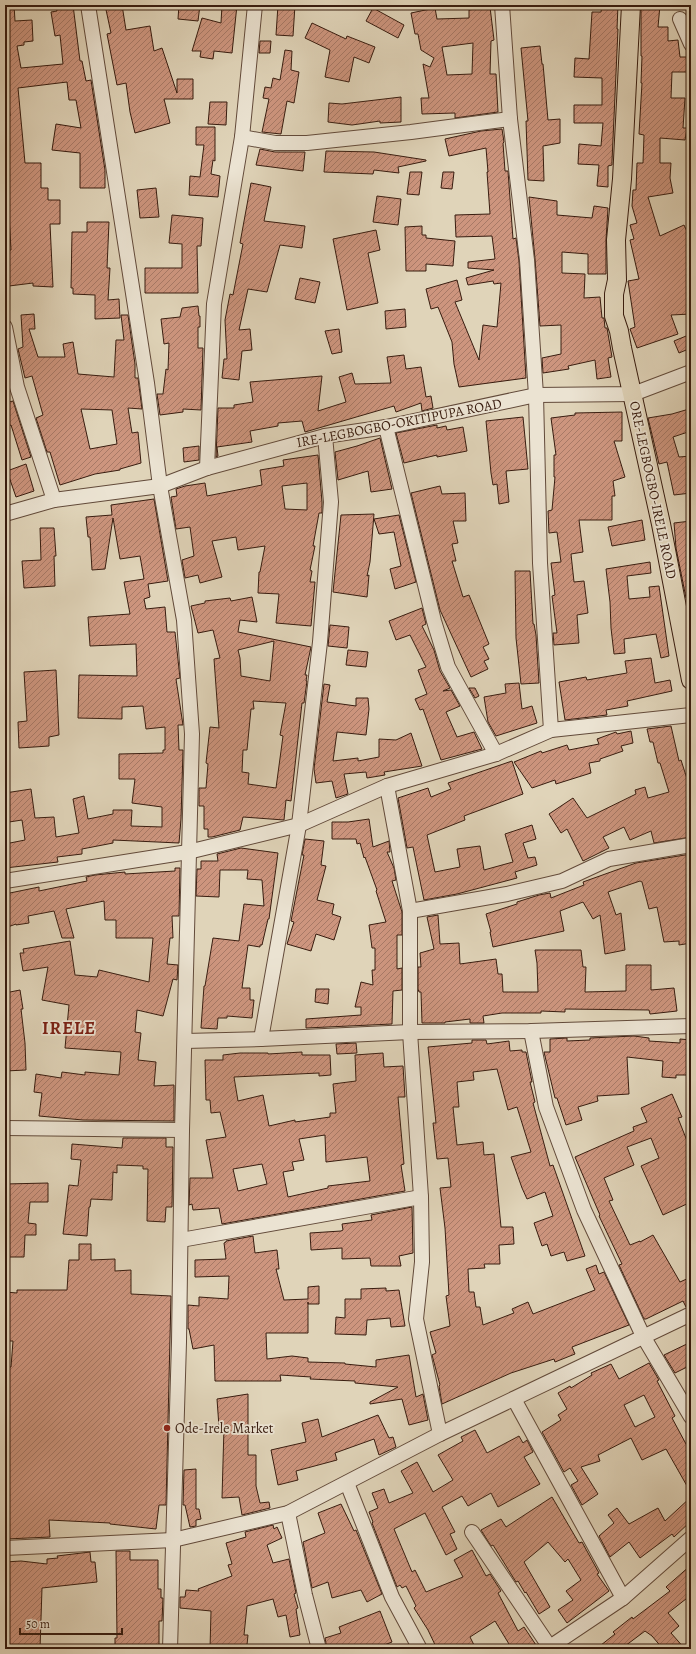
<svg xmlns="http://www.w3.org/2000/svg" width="696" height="1654" viewBox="0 0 696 1654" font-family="Alegreya,serif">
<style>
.building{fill:url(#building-hatch);stroke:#381c0f;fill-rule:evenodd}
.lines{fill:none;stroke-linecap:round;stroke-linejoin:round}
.minor-casing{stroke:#624a3a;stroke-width:16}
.major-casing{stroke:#381c0f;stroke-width:20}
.minor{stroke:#ebe3d2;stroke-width:14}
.major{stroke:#e0d4b9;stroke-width:18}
.poi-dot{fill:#8f2418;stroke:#ebe3d2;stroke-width:1.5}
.labels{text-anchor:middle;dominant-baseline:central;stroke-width:3.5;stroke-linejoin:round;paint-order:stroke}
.street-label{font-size:14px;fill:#381c0f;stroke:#ebe3d2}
.poi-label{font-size:14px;fill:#381c0f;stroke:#ebe3d2;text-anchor:start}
.district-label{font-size:18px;font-weight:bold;letter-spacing:1px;fill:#7a1f14;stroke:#ebe3d2}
</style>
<defs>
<pattern id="building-hatch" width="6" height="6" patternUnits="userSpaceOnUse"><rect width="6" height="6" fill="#cd957e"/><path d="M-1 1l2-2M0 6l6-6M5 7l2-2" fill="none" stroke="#a77966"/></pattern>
</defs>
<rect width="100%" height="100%" fill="#e0d4b9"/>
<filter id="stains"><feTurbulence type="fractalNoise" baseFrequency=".005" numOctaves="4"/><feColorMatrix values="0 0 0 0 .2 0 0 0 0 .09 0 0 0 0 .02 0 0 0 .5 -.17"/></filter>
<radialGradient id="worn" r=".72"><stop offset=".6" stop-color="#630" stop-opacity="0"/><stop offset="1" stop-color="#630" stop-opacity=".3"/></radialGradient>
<!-- building -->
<g class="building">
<path d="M5 5H14L15 21 32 20 33 41 24 42V45L17 46 21 68 63 64 60 35 55 36 51 12 57 11 56 5H73L80 61H82L86 81 91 80 105 170V188H80V153L52 150 56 124 81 128 76 100H69L67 82 18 88 25 163H41V188H48V200H60V224H50L53 287 33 286V283L9 286 5 258V251L11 250 8 198H5V180H8L5 117 10 116 7 85H5Z"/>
<path d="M105 5H122L126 30 150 26 154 51 162 48 177 93V79H193V99H164L170 123 135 133 130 112 126 83 117 85 107 34 111 33Z"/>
<path d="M179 5H200L198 21 178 19Z"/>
<path d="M222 5H237L232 53 214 51 213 59 200 57 201 51H192L202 18 221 23Z"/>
<path d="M278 5H295L293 36 276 35Z"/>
<path d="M602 5H618L617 29H618L612 161V165L608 166V187L597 186 599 165 578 164 579 144 601 146 603 123H574V105H602V78L574 77 575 58 589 59 592 12H601Z"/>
<path d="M641 5H660L658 27H668V41L678 40 680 57H691V72H672L671 98H685L683 128H687L685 140 660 138V163H671L670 178 673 193 648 197 660 236 684 225 691 240V314L671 315 678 334 637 348 630 329 635 327 628 281 639 279 630 240 634 239 630 225 637 223 632 206 633 190H636L637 163H643L644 135 639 134 642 83H641L642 56H641Z"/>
<path d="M490 7 494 40 491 41 490 74H496L498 112 455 118V113L422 114 421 98H429L423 64 430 67 434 58 421 50 418 34H415L411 13 435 8 437 19 469 18V10ZM473 43 472 74 447 75 442 47Z"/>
<path d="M373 8 404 25 398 38 366 21Z"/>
<path d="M312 23 346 39 347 36 375 47 369 63 354 57 349 82 325 77 330 50 305 38Z"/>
<path d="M260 41H271L270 53H259Z"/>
<path d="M540 46 542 64H543L548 120 560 119V143L543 146 544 181 528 180 526 121H528L521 48Z"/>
<path d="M285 50 292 51 291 70 299 72 294 103 287 101 281 134 262 132 269 99 263 98 265 87 271 88 273 78 280 80Z"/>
<path d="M401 97V122L380 123V121L352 125 328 122 329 103 342 104Z"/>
<path d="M210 102H227L226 125 208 124Z"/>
<path d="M196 127H215V161L213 160 211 174 220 176 218 197 189 195 190 176 200 177 204 145H196Z"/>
<path d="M502 129 504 142 503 143 505 171H508L513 239 516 238 519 261 526 378 459 387 454 364 452 342 438 307 431 309 426 289 457 280 462 300 455 302 479 360 483 325 497 327 501 283 494 284 493 281 468 285 466 278 494 270 468 268V262L495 259 492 236 456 237 455 215 490 214 487 172H488L486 148 449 156 445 139 481 131Z"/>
<path d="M260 149 275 152H305L303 171 256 165Z"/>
<path d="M326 151 374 152 426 160V161L398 167 399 173 374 170 373 174 324 172Z"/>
<path d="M410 172H422L419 195 407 194Z"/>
<path d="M443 172H454L452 189 441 188Z"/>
<path d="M251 183 271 187 264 221 305 226 302 248 280 245 267 292 248 289 239 330 250 329 252 350 242 351 239 380 222 378 224 359H227L225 320 230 294 233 295 243 244 240 243Z"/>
<path d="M156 188 159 217 140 218 137 190Z"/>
<path d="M377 196 401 199 398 225 373 222Z"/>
<path d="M529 197 557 201V215L592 218 594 206 608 208 606 240V274H588V254L562 252V273L585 274 584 298 600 297 602 318H604L605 328H607L612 357 608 358 611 377 597 379 595 360 568 366 569 369 543 373 542 358 561 354V325L540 326 535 259Z"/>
<path d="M172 215 203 218 201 246H197L198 293H145V268H182V244L169 243Z"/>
<path d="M87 222H109L107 268H110L108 300 119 299 120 318 95 319V295L73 294V288H71L72 232H87Z"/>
<path d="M422 226V235H426V238L455 241 453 266 426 264V271H406L405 227Z"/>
<path d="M376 230 380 250 368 253 378 303 347 310 333 239Z"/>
<path d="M300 278 320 282 315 303 295 299Z"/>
<path d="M198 306 199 316H200V327H198V348H203L201 410 183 409V412L160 415 157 394H163L166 369 168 370 169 343 164 344 161 319 180 317 182 308Z"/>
<path d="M405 309 406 327 386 329 385 311Z"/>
<path d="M34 314 35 329H29L38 357H65L63 344 73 342 78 374 114 377 116 340H124L121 315H128L135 364V378H138L142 409 128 408 132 433 138 432 141 463 120 469V470L95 474 60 485 50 452H47L36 418 43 415 32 376 25 378 18 349 23 347 21 315ZM81 409 112 410 117 444 90 449Z"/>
<path d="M339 329 342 352 332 354 325 331Z"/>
<path d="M691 334V348L679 353 674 341Z"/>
<path d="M404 355 406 369 421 367 426 397 431 396 433 408 422 411 421 403 396 412 394 406 305 432 302 421 278 423V426L250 431 252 442 217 447 218 456 216 457 218 408H234V405L253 402 250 382 322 376 318 411 346 402 339 377 352 373 355 384 391 383 387 357Z"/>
<path d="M13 401 31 457 22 460 11 425 5 427V403Z"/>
<path d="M689 409 691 416V431L673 437 679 457 691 456V493L674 495 667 462 659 464 648 418 672 414Z"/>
<path d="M622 412V441H614L625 477 613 481 615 496H612V520H579L583 552 571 554 574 582 584 581 588 613 577 615 579 643 554 645 553 633H557L552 596 555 595 551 563 561 562 557 532 549 533 548 511 552 510 555 477H554V455H556L551 418 575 415V413Z"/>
<path d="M523 417 528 469 506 471 509 502 499 504 497 484 493 485 491 473 486 421Z"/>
<path d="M437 425V428L446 426 447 430 463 427 467 451 437 457V455L404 463 396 433Z"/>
<path d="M380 438 392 489 371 492 368 471 338 480 335 452 357 446Z"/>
<path d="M199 446V460L184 462 183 448Z"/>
<path d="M318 455 322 502V513H319L313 546H315L310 570 312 571 310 582H315L311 626 276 623 279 594 258 593 259 572H260L265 546 238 550 236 537 212 541 222 577 200 583 198 575 185 578 182 560 194 556 190 527 176 529 171 497 177 496 176 489 185 486 205 483 207 496 262 485 260 470 284 466 283 460ZM307 483V510L285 509 282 486Z"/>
<path d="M26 464 34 491 16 497 7 471Z"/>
<path d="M440 486 442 494 465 493 466 521H453L458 543 452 544 456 561H452L463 597 469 595 489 644 483 647 489 659 484 661 488 669 471 677 440 610 411 493Z"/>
<path d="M154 499 168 581 148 584 150 597 144 599 146 609 165 607 167 632H175L180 678 176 679 183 725H178L179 750H183L181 819 179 843 113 840V843L82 849V854L57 857 58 862 5 868V844L25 840 22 820 9 822 5 793 31 789 35 818 54 817 56 837 79 833 73 799 84 796 88 819 113 814V810H132L131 826 162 827V807L132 803 135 779H119V754L163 753V750H165V727L146 729 143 706 122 707V719L78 718 79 675 137 676 136 644 90 646 88 617 130 614 124 582 144 579 140 556 120 559 113 518 105 569 92 570 90 537H88L86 517 112 515 111 505Z"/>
<path d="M374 514 370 562 367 576 369 575 367 597 333 592 341 515Z"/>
<path d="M399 515 416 582 395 589 390 569 401 566 394 532 379 534 374 519Z"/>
<path d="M642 520 645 540 612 546 608 527Z"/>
<path d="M691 521V598H686L676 548 674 523Z"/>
<path d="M40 528H54L56 556H54L55 586 24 588 22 561 41 560Z"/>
<path d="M650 562 651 573 627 576 629 599 650 597 649 587 659 586 669 656 661 658 656 634 624 639 625 653 614 654 611 628 610 602 606 569Z"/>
<path d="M515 571H530L533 624H534L536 635 539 683 521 684 516 638Z"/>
<path d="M252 597 257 622 240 620 238 632 311 647 305 675H307L306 681H307L304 703H302L291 801 286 800 284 820 243 817 240 830 212 837H208V829H204V806H199V788H206L208 764 206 763 210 727 219 728 214 659 220 658 213 630 198 633 191 606 205 603V601L230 598 231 601ZM274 641 270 681 241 676 240 658 238 650ZM253 701 286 703 280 735 283 736 276 788 248 784 249 773 242 772 243 750H247L251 709H254Z"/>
<path d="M422 608 426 624 422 626 434 650 440 671 450 688 443 691 451 690 460 706 446 712 457 737 474 732 482 749 441 760 423 709 420 710 415 699 427 694 418 670 426 667 410 635 396 640 389 621Z"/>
<path d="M330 625 349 627 347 648 328 646Z"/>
<path d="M348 650 368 652 366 667 346 665Z"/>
<path d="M651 658 655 683 670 680 672 691 627 701 628 706 606 710 607 715 565 720 559 682 586 677 587 680 627 673 625 661Z"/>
<path d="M56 670 59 735 49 737V746L19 748 18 722 27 721 24 672Z"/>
<path d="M519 683 522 709 532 706 537 723 496 736 488 722 484 697 506 693 505 684Z"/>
<path d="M324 684 330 685 327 702 356 706V698H368L369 709 366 735 337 732 333 761 358 758V761L379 757V739L396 740 411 733 422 766 384 772 385 775 367 778 366 772 344 774 348 794 336 798 332 781 316 783 314 769Z"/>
<path d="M469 688H475L479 696 475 698Z"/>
<path d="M671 726 679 761 681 760 689 785H691V837L654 843 651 831 630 840 624 827 603 837 609 848 583 861 567 829 561 833 549 814 573 798 587 818 636 794 635 790 645 787 648 798 669 792 660 763H658L653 742H650L647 729Z"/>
<path d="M631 731 633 743 621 746 623 751 600 759V761L589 763 591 773 556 784 555 780 532 788 514 762 541 751 542 753 567 745 569 750 599 744 597 739 616 732 617 734Z"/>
<path d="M512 761 523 794 464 816 465 820 427 835 435 872 460 867 457 849 480 846 484 870 513 862 505 834 532 825 536 839 523 843 528 858 535 857 537 865 515 872 517 878 457 894 424 900 413 847 407 848 398 798 428 788 431 797 451 789 448 783Z"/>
<path d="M369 819 373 847 389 841 390 852H387L394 868 396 880 392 881 402 912V935H397V969L402 968V990L393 991 392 1024 306 1028V1019L361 1015V1007H355L361 982 373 985 372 970H375V948H372L369 925 386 922 376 891 377 890 365 857 364 858 360 843 357 844 356 839H332V822H348Z"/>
<path d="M305 839 324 841 321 865 326 866 317 900 334 904 332 914 341 917 334 940 316 934 311 951 287 944 294 922 291 921 304 855H302Z"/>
<path d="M241 848 278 853 269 919H268L262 945H260V947L248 945 242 988H250V1000H254L252 1018 227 1016V1018H218L217 1029 201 1028 204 986H205L213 938 239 941 244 904 264 906 262 880 247 879 248 870H220L219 897 196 896 197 869H201V861H218L217 854Z"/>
<path d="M691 854V943L679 945V941L664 942 657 907 649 909 642 882 640 881 608 892 616 915 621 913 625 950 605 954 600 915 593 919 583 902 560 911 564 931 493 947 490 932H491L486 914 517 904V902L539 895 550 893 551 898 584 885 583 882 636 863Z"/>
<path d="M175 868H180L179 916H172L173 938H170L167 964 178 965 177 980 173 979 163 1016 137 1010 135 1032 141 1033 138 1060 156 1062 154 1086 174 1085V1121L83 1120 39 1116 42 1093 34 1092 36 1074 61 1078 62 1072 85 1075V1072L119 1075 121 1052 65 1048 69 1005 42 1000 48 967 23 971 20 953H24L23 949 70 941 75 975 97 977 99 970 149 982 153 938H116V920H105L104 901 66 909 74 938H62L54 911 28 916 29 923 16 925V924L5 928V894L39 887V891L87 881 86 877 95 875 125 872V874L175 871Z"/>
<path d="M438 915 440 944 459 943 460 964 496 959 498 974H502L503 992H538L537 963 535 950H581L583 967H586L585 992 626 991V965H651V990L674 988 677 1011 650 1014 649 1010 565 1009V1012L541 1011V1013H502L483 1016 484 1023H470V1019L445 1022V1023H422L421 992H419L418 989V967H421L420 953 434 949 427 917Z"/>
<path d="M316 989H329L328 1004 315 1002Z"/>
<path d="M20 990 23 1009H21L25 1043 26 1070 5 1071V1049L8 1048 5 1030V993Z"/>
<path d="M634 1036 649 1038V1041L680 1043V1039L691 1040V1075H676V1078L662 1077 663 1061 627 1057 629 1094 597 1096 598 1101 578 1107 582 1120 566 1125 557 1098H555L544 1052H550V1039L567 1038V1041L590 1040V1038Z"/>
<path d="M472 1040H486L487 1044 509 1041 510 1051 522 1050V1052H526L532 1082H530L535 1102 533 1103 550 1166 553 1165 585 1256 567 1261 564 1252 551 1256 547 1244 542 1246 534 1223 553 1216 545 1192 527 1199 522 1188 511 1157 531 1152 517 1107 508 1110 497 1069 473 1072 474 1080 457 1082 459 1107H453L457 1145 483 1142 484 1155 494 1154 501 1227H513L514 1244 499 1245 500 1264H484L485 1268 468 1269 469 1292H474L476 1307H480L483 1325 514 1313 512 1309 528 1302 533 1314 595 1290 586 1269 596 1265 599 1274 604 1272 629 1325 572 1347 575 1354 555 1362 554 1359 511 1373 442 1404 439 1386 440 1385 432 1355 436 1353 430 1332 450 1326 446 1296 449 1295 445 1228 440 1188 451 1187 448 1158 437 1159 433 1123H436L428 1047 472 1043Z"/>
<path d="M356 1043 357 1053 337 1054 336 1044Z"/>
<path d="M302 1052V1055H330L331 1075 319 1076V1073L234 1077 238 1101 263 1095 269 1126 295 1120V1122L330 1117V1113H336L333 1084 356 1081 355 1055 383 1053 384 1067 403 1066 405 1097H398L404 1164 401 1165 405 1191 222 1224 219 1208 193 1210 192 1204 189 1205 190 1178H213L206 1140 226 1137 220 1112 211 1113 210 1100H206L205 1060H223V1055L240 1053H268V1054ZM325 1135 326 1162 367 1157 370 1181 328 1186V1188L288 1197 283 1172 294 1170 292 1162 304 1160 299 1139ZM262 1164 267 1184 238 1191 233 1169Z"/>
<path d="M672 1094 682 1117 678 1118 691 1151V1202L663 1215 641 1166 659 1158 651 1138 627 1147 634 1165 604 1178 613 1200 609 1201 630 1245 640 1241V1242L653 1235 680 1282 691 1277V1306L686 1307 683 1301 646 1319H644L619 1265 622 1264 599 1216 600 1215 575 1157 634 1131 633 1127 647 1122 641 1108Z"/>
<path d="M123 1138H166V1147H173L172 1207H166L165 1222 147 1221 148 1169H143V1166L117 1165V1173L113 1172 112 1200 91 1199 90 1207H89L87 1236 63 1234 69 1185 78 1186 81 1160 71 1159 72 1144 122 1148Z"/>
<path d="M48 1183V1202H30L28 1223 36 1224V1235H25L24 1257H5V1184Z"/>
<path d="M412 1207 413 1253 399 1256 401 1266H371L370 1258 342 1259V1248L311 1250 310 1233 341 1231 343 1230 342 1224 372 1220 371 1215Z"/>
<path d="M253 1236 255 1253 277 1250 279 1269H276L284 1300 308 1299V1287L319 1286V1304H308V1302V1333H266L267 1359 292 1356 308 1358V1362L345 1363V1364L376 1367V1360L409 1355 416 1397 423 1394 428 1420 409 1425 402 1399 370 1404V1402L398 1387 355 1383V1381L310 1379 311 1377 280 1375 281 1381H215L214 1345 193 1349 189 1329H188V1305L199 1306V1297L228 1299 229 1276 195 1277V1260L226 1259 224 1243 226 1242V1241Z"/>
<path d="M79 1244H91V1260L115 1259V1271L131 1270V1294L171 1296 166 1505H159L156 1529 110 1524V1523L49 1520 50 1537 6 1539 5 1524H9V1474H6L7 1449H5V1431L7 1408H5V1367H11L13 1341H5V1292L17 1293V1290H67L69 1260H79Z"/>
<path d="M386 1288V1291L399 1290 405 1326 391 1327 390 1318 367 1320 366 1335 335 1334 336 1317 345 1318V1299H361V1289Z"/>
<path d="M691 1342V1365L675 1373 664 1355Z"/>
<path d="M649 1363 659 1380 657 1381 675 1416 672 1418 686 1444 688 1443 691 1449V1493L666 1449 642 1460 631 1438 598 1455 600 1461 581 1467 598 1494 582 1505 571 1485 578 1481 570 1468 564 1472 542 1432 561 1420 558 1415 567 1409 558 1393 570 1386 571 1388 592 1375 591 1373 611 1364 619 1379ZM644 1395 655 1417 635 1427 624 1405Z"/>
<path d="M248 1394V1455H256V1486L260 1503 269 1502 270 1508 242 1515 239 1497 222 1498 224 1427H219L217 1399Z"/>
<path d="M378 1415 389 1438 393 1437 396 1447 379 1455 374 1439 335 1453 337 1460 296 1471 298 1480 278 1485 271 1450 306 1442 302 1423 318 1419 322 1437Z"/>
<path d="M475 1430 487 1453 519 1436 523 1443 527 1440 533 1452 524 1457 540 1484 498 1507 491 1493 468 1506 462 1496 442 1507 455 1532 450 1534 457 1549 446 1555 425 1513 394 1529 412 1572 415 1570 426 1592 463 1577 454 1560 472 1550 486 1576 490 1574 501 1591 498 1593 518 1631 524 1627 536 1645 530 1649H512L495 1621 470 1637 476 1649H437L428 1630 414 1608 416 1606 406 1586 402 1588 400 1585 397 1587 372 1523 373 1522 369 1512 378 1508 372 1493 384 1489 389 1503 413 1493 401 1471 417 1462 433 1492 453 1480 438 1455 463 1441 461 1437Z"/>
<path d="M196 1469V1509H199L201 1519 196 1520V1526L190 1527 185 1505H183L184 1470Z"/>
<path d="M552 1497 579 1543 582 1542 599 1573 597 1574 609 1591 567 1623 558 1610 573 1600 566 1591 581 1580 568 1559 565 1562 548 1542 524 1562 550 1607 539 1614 526 1592 525 1593 518 1581 516 1582 493 1545 491 1546 481 1530 501 1519 506 1527Z"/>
<path d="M691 1497V1521L674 1537 672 1534 640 1558 629 1542 610 1557 599 1536 614 1523 608 1515 617 1508 629 1524 658 1508 665 1521Z"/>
<path d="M341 1504 354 1531 356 1530 382 1594 367 1602 361 1590 332 1598 328 1582 312 1588 303 1542 325 1533 318 1513Z"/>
<path d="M273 1525 274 1529 277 1527 282 1538 267 1545 273 1563 289 1559 296 1593 294 1594 298 1608 296 1609 300 1635 290 1637 286 1615 278 1617 273 1599 247 1606 244 1635H248L247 1645H232V1649H210L211 1611 180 1608V1597H185L186 1590 199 1591 198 1589 232 1576 228 1565 232 1564 226 1543 246 1537 245 1532Z"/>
<path d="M116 1551H130V1560H158V1589H161V1598H163L162 1621H159V1649H115V1638H117Z"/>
<path d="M90 1552 91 1562H95L97 1582 42 1588 40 1649 5 1648V1562L21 1561 47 1564V1559L58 1558 57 1556Z"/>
<path d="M691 1565V1595L668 1613 679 1626 671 1633 685 1649H663L652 1636 645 1631 621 1649H596L615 1634 613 1632 632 1617 633 1619 670 1591 666 1587Z"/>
<path d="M380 1611 392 1642 374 1649H327L325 1638 341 1633 339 1627Z"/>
</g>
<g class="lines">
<!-- minor casing -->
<g class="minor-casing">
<g id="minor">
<path d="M88 5 147 383 160 486 184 620 192 734 182 1130 179 1342 170 1649"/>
<path d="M502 5 510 119 527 260 536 395 540 563 551 730"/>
<path d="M680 19 691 44"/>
<path d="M242 137 275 143H307L411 132 510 119"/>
<path d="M5 327 17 387 54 500"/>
<path d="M386 427 434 621 448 667 496 754"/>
<path d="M207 468 214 304 242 137 255 5"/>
<path d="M5 514 54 500 160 486 207 468 325 436 386 427 536 395 633 394 691 372"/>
<path d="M387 786 410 911V1032L421 1197 422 1262 416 1319 440 1434"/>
<path d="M5 881 188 852 299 825 387 786 496 754 551 730 691 715"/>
<path d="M410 911 507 894 562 881 609 859 691 845"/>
<path d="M531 1031 546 1107 584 1210 643 1336 691 1417"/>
<path d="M261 1039 299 825 320 642 331 502 325 436"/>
<path d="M185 1041 261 1039 410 1032 531 1031 691 1026"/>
<path d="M5 1128 182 1130"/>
<path d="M181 1240 421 1197"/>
<path d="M514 1399 623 1598"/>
<path d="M347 1483 392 1597 420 1649"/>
<path d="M288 1513 305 1595 319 1649"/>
<path d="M472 1532 551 1649"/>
<path d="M5 1548 173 1540 288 1513 440 1434 691 1314"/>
<path d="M547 1649 623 1598 691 1538"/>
</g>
</g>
<!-- major casing -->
<g class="major-casing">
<path id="major" d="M631 5 622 179 616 240 617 280 614 294V316L619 331 622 348 661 524 691 680"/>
</g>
<!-- minor -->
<use href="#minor" class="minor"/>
<!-- major -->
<use href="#major" class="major"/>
</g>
<!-- markers -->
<circle class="poi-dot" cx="167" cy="1428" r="4"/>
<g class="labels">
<!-- street labels -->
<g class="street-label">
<text transform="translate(399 423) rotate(-11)">IRE-LEGBOGBO-OKITIPUPA ROAD</text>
<text transform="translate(653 490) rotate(78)">ORE-LEGBOGBO-IRELE ROAD</text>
</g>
<!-- poi labels -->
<g class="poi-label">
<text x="175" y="1428">Ode-Irele Market</text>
</g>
<!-- district labels -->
<g class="district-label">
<text x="69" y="1028">IRELE</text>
</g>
</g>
<!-- margin -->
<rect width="696" height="1654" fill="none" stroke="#e0d4b9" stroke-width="20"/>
<rect x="6" y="6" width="684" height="1642" fill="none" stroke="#381c0f" stroke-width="2"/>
<rect x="10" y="10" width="676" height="1634" fill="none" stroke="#381c0f"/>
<!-- scale -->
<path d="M20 1628v6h102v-6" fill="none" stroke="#381c0f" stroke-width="2"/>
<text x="26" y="1628" font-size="12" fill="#381c0f" stroke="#ebe3d2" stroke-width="3" paint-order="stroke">50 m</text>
<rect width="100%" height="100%" filter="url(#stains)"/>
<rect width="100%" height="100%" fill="url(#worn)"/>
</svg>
